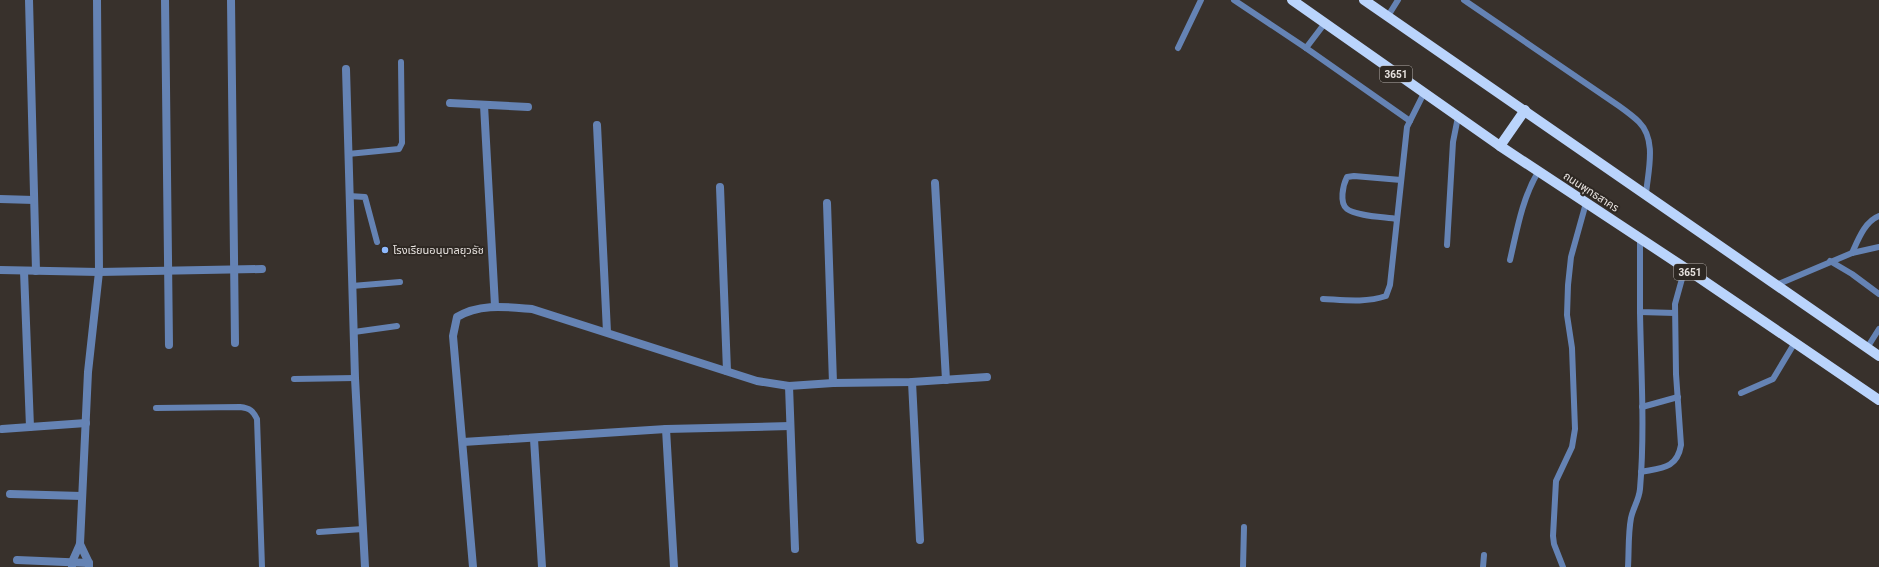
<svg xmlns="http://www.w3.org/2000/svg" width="1879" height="567" viewBox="0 0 1879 567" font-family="Roboto,'Noto Sans Thai',sans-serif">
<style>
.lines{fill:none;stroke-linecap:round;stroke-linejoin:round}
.lane{stroke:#6583b4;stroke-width:6}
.street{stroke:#6583b4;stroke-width:8}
.primary{stroke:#bad4fc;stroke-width:10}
.poi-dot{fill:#8eb9fd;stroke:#2e2823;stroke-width:1.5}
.labels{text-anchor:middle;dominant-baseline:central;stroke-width:4;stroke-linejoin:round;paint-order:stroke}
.shield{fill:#2e2823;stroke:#b0aba7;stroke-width:1}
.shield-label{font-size:10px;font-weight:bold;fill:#e8e3e0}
.street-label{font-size:11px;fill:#e8e3e0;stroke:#2e2823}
.poi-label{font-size:11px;fill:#e8e3e0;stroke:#2e2823;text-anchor:start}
</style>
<rect width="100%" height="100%" fill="#38312c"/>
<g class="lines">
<!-- lane -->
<g class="lane">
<path d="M1234 0 1306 48 1325 23"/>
<path d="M1464 0 1619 106C1626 111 1633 116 1639 122 1657 140 1648 171 1646 194"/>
<path d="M1388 16 1398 0"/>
<path d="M1178 48 1201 0"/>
<path d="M1306 48 1410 121"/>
<path d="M348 154 399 149 402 143 401 62"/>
<path d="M349 196 365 197 377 242"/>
<path d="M1397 219C1385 217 1356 216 1347 209 1339 203 1343 185 1347 177L1354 176 1401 180"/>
<path d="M1640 239V312L1675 313"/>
<path d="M1447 245 1453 142 1458 117"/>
<path d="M1852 253C1858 240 1865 221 1879 216"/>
<path d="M1510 260C1517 230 1522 199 1538 172"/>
<path d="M1830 261 1852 274 1879 294"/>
<path d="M1776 285 1852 253 1879 247"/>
<path d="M352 286 400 282"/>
<path d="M1323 299C1344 300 1365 303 1386 296L1390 285 1407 127 1424 93"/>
<path d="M354 332 397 326"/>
<path d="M1867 348 1879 329"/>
<path d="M294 379 355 378"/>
<path d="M1741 393 1773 379 1794 344"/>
<path d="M1642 407 1678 397"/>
<path d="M156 408 240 407C250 408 253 411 257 419L262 567"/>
<path d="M1641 472C1661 468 1677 469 1681 445L1676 374 1675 304 1685 268"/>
<path d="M319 532 363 529"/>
<path d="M1243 567 1244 527"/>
<path d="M1483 567 1484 555"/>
<path d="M1563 567 1554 544 1553 536 1556 481 1572 447 1575 429 1572 348 1567 315 1568 285 1571 257 1586 203"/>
<path d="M1628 567C1629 551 1628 534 1631 518 1633 508 1639 500 1640 489 1645 430 1641 371 1640 312"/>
</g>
<!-- street -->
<g class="street">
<path d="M29 0 36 271"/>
<path d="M165 0 169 345"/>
<path d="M231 0 235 343"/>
<path d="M346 69 355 378 365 567"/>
<path d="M450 103 528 107"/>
<path d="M484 105 495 306"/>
<path d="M597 125 607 332"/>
<path d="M935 183 946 380"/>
<path d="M720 187 727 371"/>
<path d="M0 199 34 200"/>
<path d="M827 203 833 383"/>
<path d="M0 270 99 272 262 269"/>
<path d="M24 271 30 427"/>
<path d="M912 382 920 540"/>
<path d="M789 386 795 549"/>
<path d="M2 429 86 423"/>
<path d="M666 429 674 567"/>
<path d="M534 439 542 567"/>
<path d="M463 442 666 429 790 426"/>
<path d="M10 494 82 496"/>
<path d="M80 544 89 563V567"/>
<path d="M17 560 89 563"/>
<path d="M72 567V562L80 544 88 372 99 272 97 0"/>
<path d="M473 567 453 336 457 317C480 303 507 307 532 309L757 381 789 386 833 383 912 382 987 377"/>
</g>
<!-- primary -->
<g class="primary">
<path d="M1292 0 1500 146 1685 268 1879 400"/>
<path d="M1364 0 1879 356"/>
<path d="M1500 146 1525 110"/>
</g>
</g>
<!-- markers -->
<circle class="poi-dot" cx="385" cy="250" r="4"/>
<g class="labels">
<!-- shield labels -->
<g class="shield">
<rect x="1380" y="66" width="32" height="16" rx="3"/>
<rect x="1674" y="264" width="32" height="16" rx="3"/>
</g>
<g class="shield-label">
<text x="1396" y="74">3651</text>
<text x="1690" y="272">3651</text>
</g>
<!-- street labels -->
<g class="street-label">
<text transform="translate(1591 192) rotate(33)">ถนนพุทธสาคร</text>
</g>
<!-- poi labels -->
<g class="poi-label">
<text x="393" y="250">โรงเรียนอนุบาลยุวธัช</text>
</g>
</g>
</svg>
